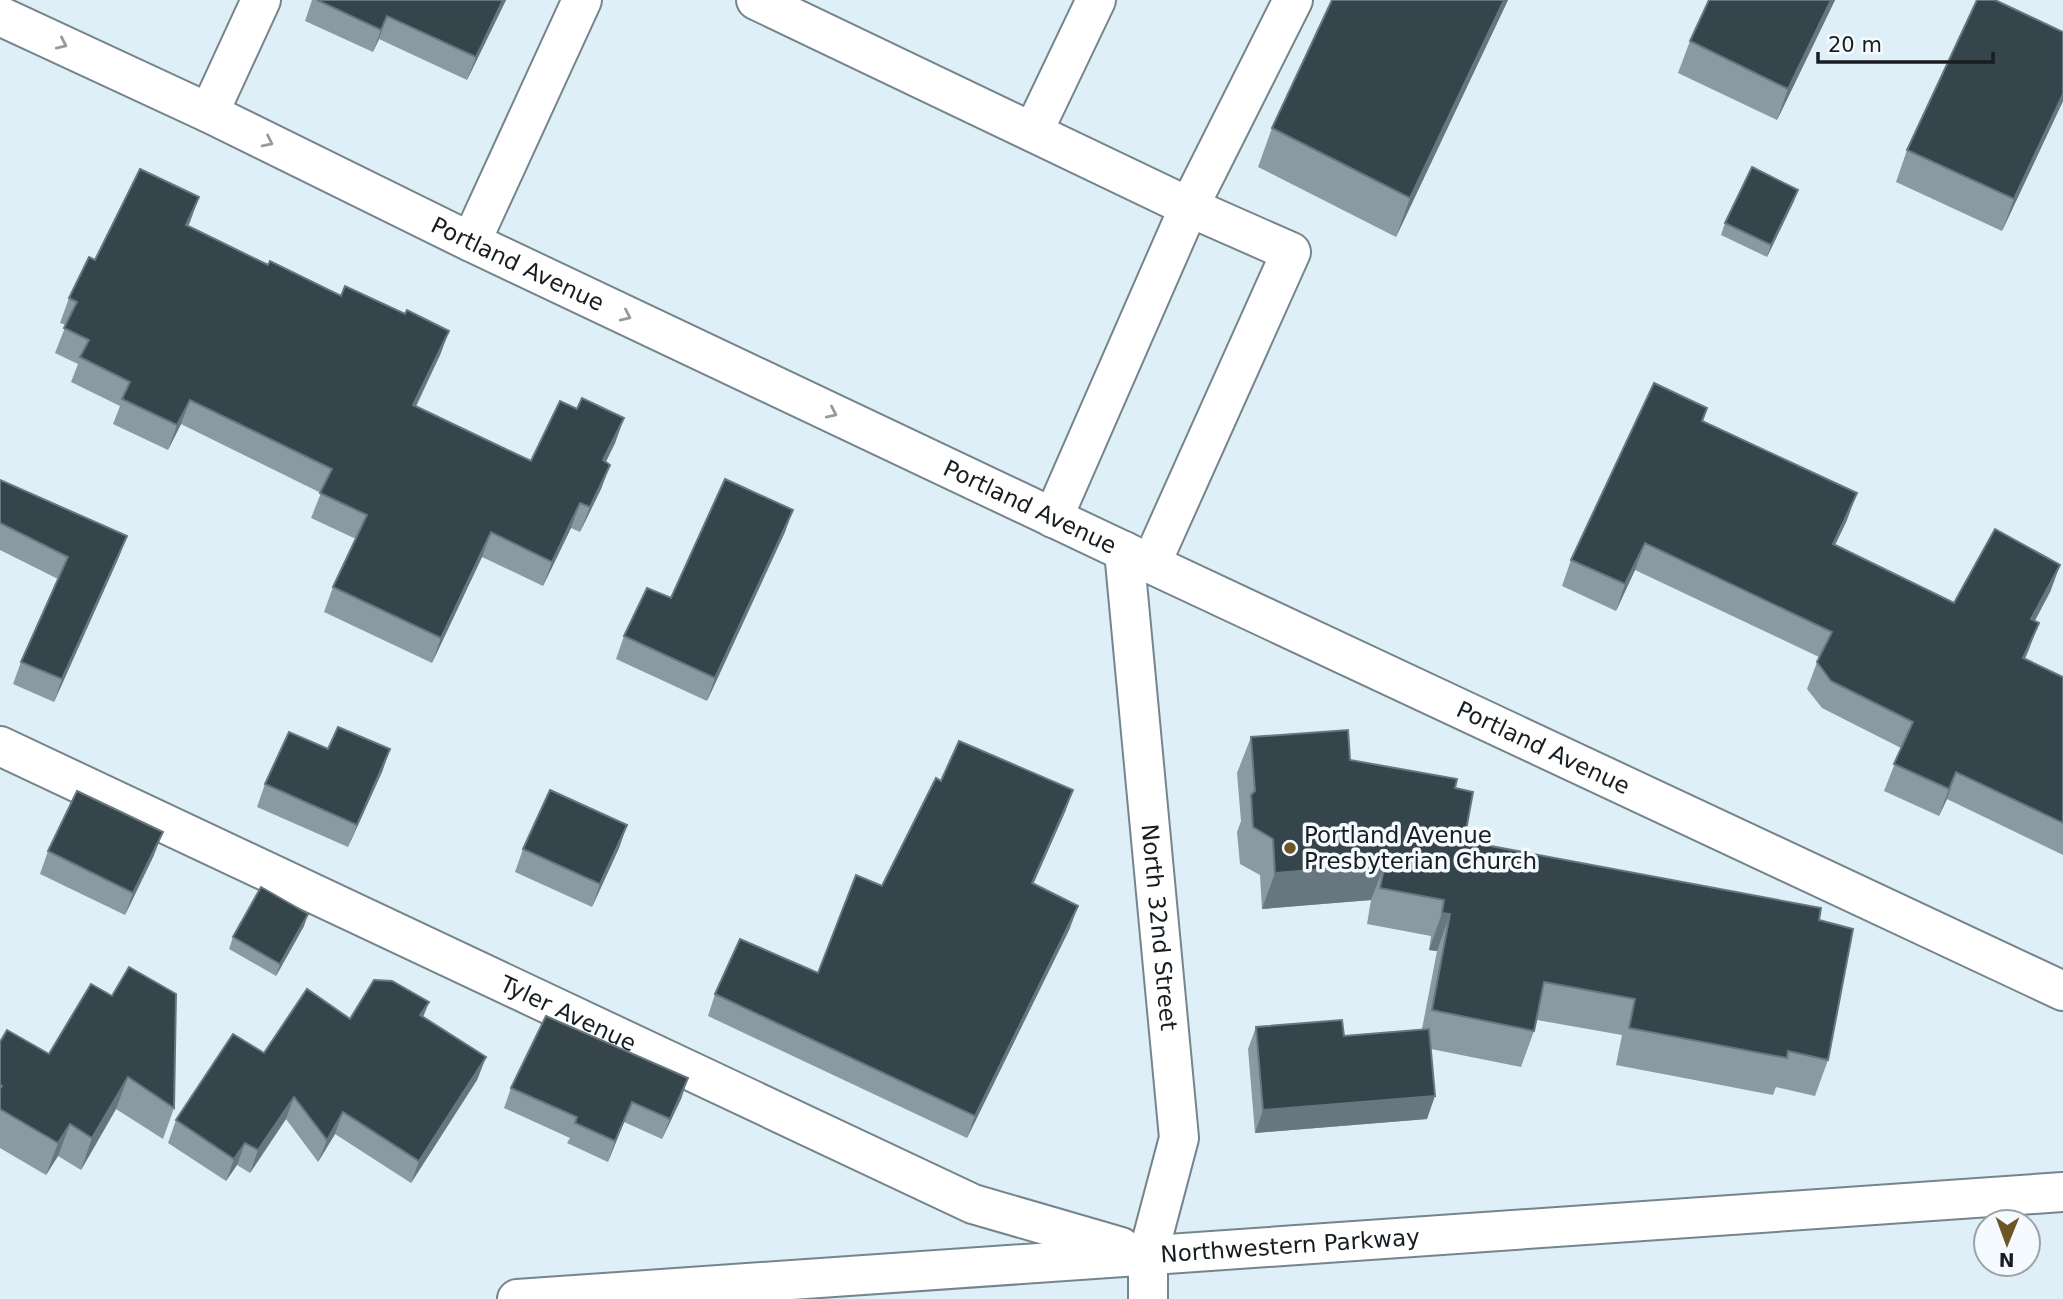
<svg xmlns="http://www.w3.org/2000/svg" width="2063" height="1299" viewBox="0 0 2063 1299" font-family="'DejaVu Sans',sans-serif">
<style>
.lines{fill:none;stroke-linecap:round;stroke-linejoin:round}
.minor-casing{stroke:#75848d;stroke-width:42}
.minor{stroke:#fff;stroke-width:38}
.wall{fill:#8a9aa2}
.shaded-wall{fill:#68777f}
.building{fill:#36444b;stroke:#68777f;stroke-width:2}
.oneway{stroke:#97999b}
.poi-dot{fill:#6e5526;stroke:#f4fafe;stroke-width:2.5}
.labels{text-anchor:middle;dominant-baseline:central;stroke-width:7;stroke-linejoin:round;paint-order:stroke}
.street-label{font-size:23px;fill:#171d20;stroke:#f4fafe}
.poi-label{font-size:23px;fill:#171d20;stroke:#f4fafe;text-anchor:start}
</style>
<rect width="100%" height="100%" fill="#deeff8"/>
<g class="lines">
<!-- minor casing -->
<g class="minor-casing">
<g id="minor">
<path d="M756 0 1189 207 1293 0"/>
<path id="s1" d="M0 16 209 113 471 242 1151 564 2063 991"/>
<path d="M209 113 261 0"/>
<path d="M1033 132 1096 0"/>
<path d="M471 242 582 0"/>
<path d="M1053 518 1189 207 1291 252 1151 564"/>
<path id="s2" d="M1124 551 1179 1138 1148 1255V1299"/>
<path id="s3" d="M0 746 973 1204 1121 1247"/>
<path id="s4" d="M517 1299 2063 1192"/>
</g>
</g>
<!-- minor -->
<use href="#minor" class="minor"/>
</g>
<!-- wall -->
<g class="wall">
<path d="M312 0H506L467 80 379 39 373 52 305 21Z"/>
<path d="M1332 0H1508L1396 237 1258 167 1272 128Z"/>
<path d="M1709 0H1835L1777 120 1678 73 1690 41Z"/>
<path d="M2063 32V101L2002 231 1896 182 1907 150Z"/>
<path d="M1794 201 1767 257 1721 235 1725 223Z"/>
<path d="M188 226 268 265 341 296 405 314 449 331 440 355 416 407 531 461 577 409 624 418 615 443 606 462 610 465 601 489 580 532 571 528 543 586 482 557 432 663 324 612 333 587 356 539 311 518 321 493 181 424 168 450 113 424 120 406 71 382 78 364 55 353 66 325 60 323 69 298 95 260Z"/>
<path d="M1707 408 1703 421 1847 520 1835 545 1954 603 2060 565 2050 592 2035 621 2029 649 2025 659 2063 677V855L1947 799 1939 816 1884 791 1901 748 1822 708 1807 689 1819 657 1635 570 1616 611 1562 586 1571 560Z"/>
<path d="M0 480 127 536 118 559 54 702 13 684 21 662 58 579 0 550Z"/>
<path d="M785 532 707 701 616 659 624 636 671 598Z"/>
<path d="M1251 737 1350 760 1455 788 1464 841 1819 920 1828 1060 1815 1096 1776 1087 1773 1095 1616 1065 1622 1035 1537 1020 1534 1031 1521 1067 1431 1049 1427 1119 1255 1133 1248 1049 1256 1027 1344 1036 1422 1029 1437 951 1429 950 1431 936 1367 924 1371 900 1262 909 1260 875 1240 864 1237 832 1241 821 1237 773Z"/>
<path d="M328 749H390L382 772 348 847 257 807 265 784Z"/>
<path d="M941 781 1073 790 1065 812 1033 884 1070 928 967 1138 708 1016 715 994 818 973 882 886Z"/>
<path d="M627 825 619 848 592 907 515 872 523 849Z"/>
<path d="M48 851 154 855 125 915 40 874Z"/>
<path d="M304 926 276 976 229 949 233 937Z"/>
<path d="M91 984 174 1108 163 1139 116 1109 81 1170 58 1156 46 1175 0 1148V1042L49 1054Z"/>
<path d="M429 1002 423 1017 486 1057 477 1080 411 1183 335 1134 318 1162 286 1119 250 1173 237 1165 226 1181 168 1143 176 1120 264 1053 350 1019Z"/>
<path d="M688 1078 681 1099 662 1139 624 1122 608 1162 567 1143 570 1138 504 1108 511 1088Z"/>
</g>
<!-- shaded-wall -->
<g class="shaded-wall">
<path d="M503 0H506L467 80 476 57Z"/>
<path d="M1504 0H1508L1396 237 1410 198Z"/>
<path d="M1831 0H1835L1777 120 1788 89Z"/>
<path d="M387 16 379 39 373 52 381 30Z"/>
<path d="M2063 94V101L2002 231 2014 199Z"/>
<path d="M1798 190 1794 201 1767 257 1771 245Z"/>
<path d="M199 197 190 222 177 250 186 225Z"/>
<path d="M449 331 440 355 404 430 413 405Z"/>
<path d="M190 400 181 424 168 450 177 425Z"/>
<path d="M624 418 615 443 594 485 603 460Z"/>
<path d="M610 465 601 489 580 532 590 507Z"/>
<path d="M1857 493 1847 520 1823 570 1833 544Z"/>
<path d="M580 503 571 528 543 586 552 562Z"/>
<path d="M793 510 785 532 707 701 715 678Z"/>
<path d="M491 532 482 557 432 663 441 638Z"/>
<path d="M127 536 118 559 54 702 62 679Z"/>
<path d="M1645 543 1635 570 1616 611 1625 584Z"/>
<path d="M2060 565 2050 592 2021 646 2031 619Z"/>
<path d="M2039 623 2029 649 2013 684 2023 658Z"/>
<path d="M390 749 382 772 348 847 357 825Z"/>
<path d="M1956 772 1947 799 1939 816 1949 789Z"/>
<path d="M1073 790 1065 812 1024 905 1032 883Z"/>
<path d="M627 825 619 848 592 907 600 884Z"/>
<path d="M163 832 154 855 125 915 133 893Z"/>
<path d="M1385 864 1371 900 1262 909 1275 873Z"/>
<path d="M1078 906 1070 928 967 1138 975 1116Z"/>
<path d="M1442 913 1450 914 1437 951 1429 950Z"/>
<path d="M308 914 304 926 276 976 280 964Z"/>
<path d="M429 1002 420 1024V1015Z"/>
<path d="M486 1057 477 1080 411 1183 419 1161Z"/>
<path d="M128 1077 116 1109 81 1170 92 1138Z"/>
<path d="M688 1078 681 1099 662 1139 670 1119Z"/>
<path d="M1435 1096 1427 1119 1255 1133 1263 1110Z"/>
<path d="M294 1097 286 1119 250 1173 258 1150Z"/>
<path d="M632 1102 608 1162 615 1141Z"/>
<path d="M343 1112 335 1134 318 1162 327 1140Z"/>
<path d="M70 1124 58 1156 46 1175 58 1143Z"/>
<path d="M245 1143 237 1165 226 1181 234 1159Z"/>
</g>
<!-- building -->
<g class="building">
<path d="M317 0H503L476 57 387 16 381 30Z"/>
<path d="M1332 0H1504L1410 198 1272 128Z"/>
<path d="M1709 0H1831L1788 89 1690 41Z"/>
<path d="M1977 0H1995L2063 32V94L2014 199 1907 150Z"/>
<path d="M1752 167 1798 190 1771 245 1725 223Z"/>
<path d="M140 169 199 197 186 225 268 265 270 261 341 296 345 286 405 314 407 310 449 331 413 405 531 461 560 401 577 409 582 398 624 418 603 460 610 465 590 507 580 503 552 562 491 532 441 638 333 587 367 515 320 493 332 469 190 400 177 425 122 399 130 382 80 357 89 340 64 328 77 302 69 298 89 257 95 260Z"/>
<path d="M1654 383 1707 408 1702 421 1857 493 1833 544 1954 603 1995 529 2060 565 2031 619 2039 623 2023 658 2063 677V823L1956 772 1949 789 1894 764 1913 722 1831 681 1817 662 1832 632 1645 543 1625 584 1571 560Z"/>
<path d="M725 479 793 510 715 678 624 636 647 588 671 598Z"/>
<path d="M0 480 127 536 62 679 21 662 68 557 0 523Z"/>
<path d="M338 727 390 749 357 825 265 784 289 732 328 749Z"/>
<path d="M1348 730 1350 760 1457 779 1455 788 1473 792 1464 841 1821 908 1819 920 1853 929 1828 1060 1788 1051 1787 1058 1629 1028 1635 999 1544 982 1534 1031 1432 1010 1450 914 1442 913 1444 900 1380 888 1385 864 1275 873 1273 839 1253 827 1251 795 1255 791 1251 737Z"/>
<path d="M959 741 1073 790 1032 883 1078 906 975 1116 715 994 740 939 818 973 856 875 882 886 936 778 941 781Z"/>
<path d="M550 790 627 825 600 884 523 849Z"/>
<path d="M77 791 163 832 133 893 48 851Z"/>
<path d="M261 887 308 914 280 964 233 937Z"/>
<path d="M129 967 176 994 174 1108 128 1077 92 1138 70 1124 58 1143 0 1109V1089L2 1086 0 1085V1042L7 1030 49 1054 91 984 112 996Z"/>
<path d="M374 980 392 981 429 1002 420 1015 486 1057 419 1161 343 1112 327 1140 294 1097 258 1150 245 1143 234 1159 176 1120 233 1034 264 1053 307 989 350 1019Z"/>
<path d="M546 1016 688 1078 670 1119 632 1102 615 1141 575 1123 577 1117 511 1088Z"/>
<path d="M1342 1020 1344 1036 1429 1029 1435 1096 1263 1110 1256 1027Z"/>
</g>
<!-- one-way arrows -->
<defs><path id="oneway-chevron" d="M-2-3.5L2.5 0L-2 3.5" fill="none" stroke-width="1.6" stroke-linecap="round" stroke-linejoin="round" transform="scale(1.75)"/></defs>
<g class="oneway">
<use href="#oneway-chevron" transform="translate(62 44) rotate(25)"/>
<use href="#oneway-chevron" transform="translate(268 142) rotate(26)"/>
<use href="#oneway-chevron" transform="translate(626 316) rotate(25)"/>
<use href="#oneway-chevron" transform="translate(832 413) rotate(25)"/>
</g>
<!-- markers -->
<circle class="poi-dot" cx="1290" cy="848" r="7"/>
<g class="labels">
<!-- street labels -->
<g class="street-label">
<text stroke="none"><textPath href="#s1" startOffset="574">Portland Avenue</textPath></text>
<text stroke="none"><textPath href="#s1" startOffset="1141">Portland Avenue</textPath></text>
<text stroke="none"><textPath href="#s1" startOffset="1708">Portland Avenue</textPath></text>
<text stroke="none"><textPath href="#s2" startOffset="378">North 32nd Street</textPath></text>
<text stroke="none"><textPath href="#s3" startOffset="628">Tyler Avenue</textPath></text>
<text stroke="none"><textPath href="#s4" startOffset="775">Northwestern Parkway</textPath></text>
</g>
<!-- poi labels -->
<g class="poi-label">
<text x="1304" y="835">Portland Avenue<tspan x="1304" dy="26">Presbyterian Church</tspan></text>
</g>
</g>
<!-- north arrow -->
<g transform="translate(2007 1243) rotate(181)"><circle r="33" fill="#f4fafe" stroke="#9ca2a5" stroke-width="2"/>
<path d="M0-5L12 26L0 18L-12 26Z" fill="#6e5526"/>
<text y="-10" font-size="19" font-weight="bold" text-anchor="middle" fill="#171d20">N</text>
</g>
<!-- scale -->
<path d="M1818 52v10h175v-10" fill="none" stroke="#171d20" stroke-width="3.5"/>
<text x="1828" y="52" font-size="21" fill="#171d20" stroke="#f4fafe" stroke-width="5" paint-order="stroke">20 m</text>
</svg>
